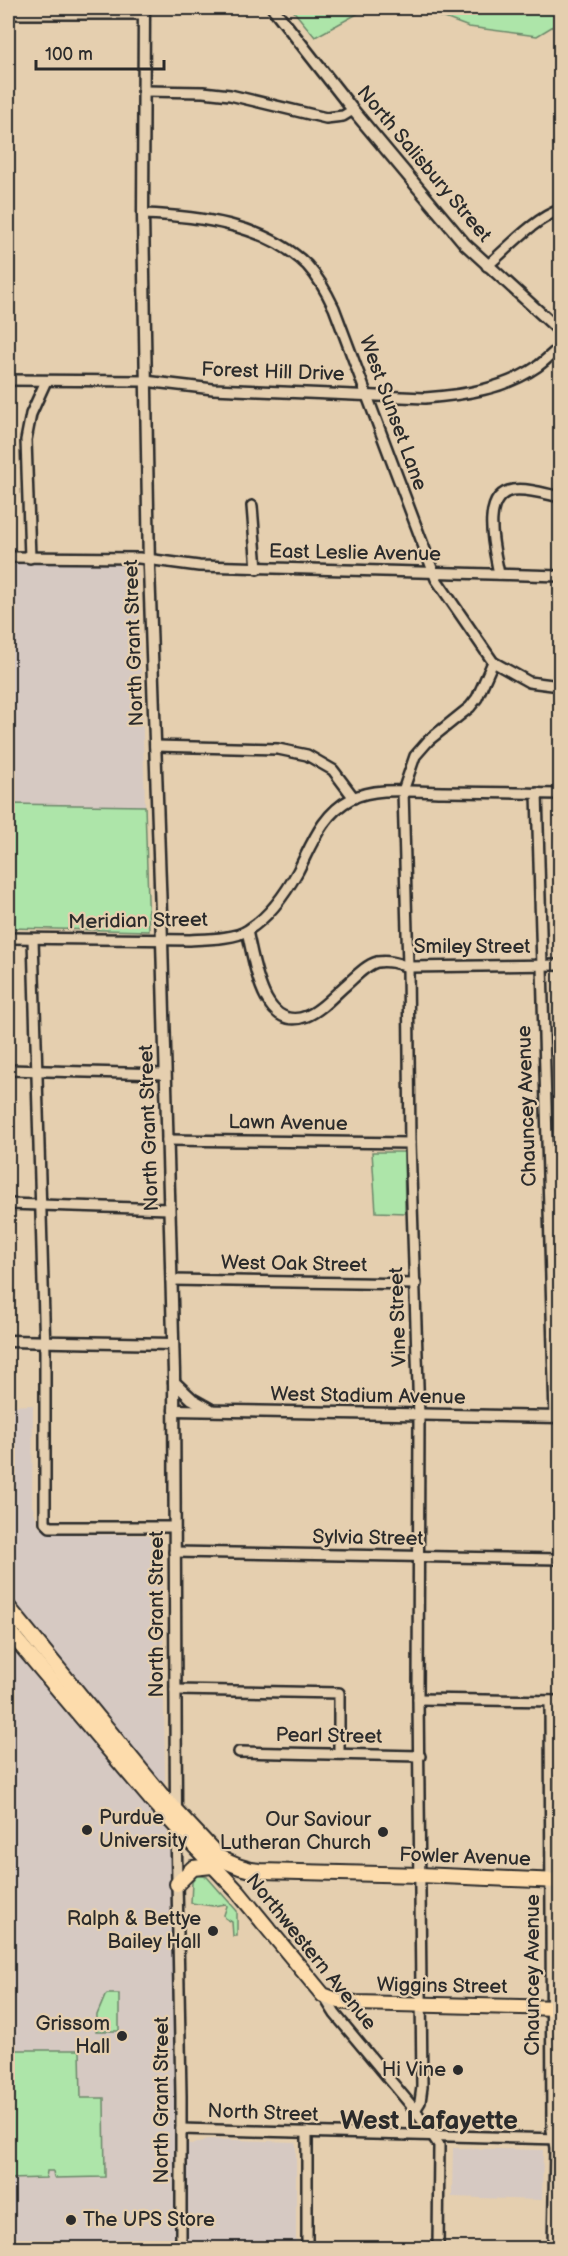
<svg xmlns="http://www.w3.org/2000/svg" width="568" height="2256" viewBox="0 0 568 2256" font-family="'Balsamiq Sans',sans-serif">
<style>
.built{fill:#d6c9c2}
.green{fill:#ade5a9;stroke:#6c886a;stroke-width:1.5}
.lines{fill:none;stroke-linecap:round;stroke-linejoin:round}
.minor-casing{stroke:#2b2b2b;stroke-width:14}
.tertiary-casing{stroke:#2b2b2b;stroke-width:15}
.primary-casing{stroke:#2b2b2b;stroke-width:18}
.minor{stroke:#e5cfaf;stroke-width:9}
.tertiary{stroke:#e5cfaf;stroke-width:10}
.primary{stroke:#fddcac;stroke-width:14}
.poi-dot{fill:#2b2b2b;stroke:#e5cfaf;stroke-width:2}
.labels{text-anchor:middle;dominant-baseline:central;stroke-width:4.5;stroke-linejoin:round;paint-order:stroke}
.street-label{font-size:20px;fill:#2b2b2b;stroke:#e5cfaf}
.poi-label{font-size:20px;fill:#2b2b2b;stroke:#e5cfaf;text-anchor:end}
.district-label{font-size:26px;font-weight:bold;fill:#2b2b2b;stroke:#e5cfaf}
</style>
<rect width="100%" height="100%" fill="#e5cfaf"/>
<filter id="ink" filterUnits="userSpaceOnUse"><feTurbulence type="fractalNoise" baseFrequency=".0167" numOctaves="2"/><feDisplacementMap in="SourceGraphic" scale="12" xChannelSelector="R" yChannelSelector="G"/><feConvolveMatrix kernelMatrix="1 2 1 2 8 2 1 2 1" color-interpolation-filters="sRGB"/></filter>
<g filter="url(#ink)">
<!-- built -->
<g class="built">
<path d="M8 563 138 564 145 806 8 804Z"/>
<path d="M33 1405 32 1505 39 1527 50 1534 162 1535 165 1781 143 1798 166 1826 170 1842 171 1933 175 1972V2143L194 2144 208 2139 294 2142 296 2144V2248H8V1406Z"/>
<path d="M453 2148 543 2150 542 2200 452 2197Z"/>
</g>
<!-- green -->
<g class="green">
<path d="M291 8H368L315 37Z"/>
<path d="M425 8H560V22L537 36 469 27 434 14Z"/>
<path d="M8 804 145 806 149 931 8 928Z"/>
<path d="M372 1152H404L405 1213 376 1212Z"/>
<path d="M197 1875 207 1877 237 1911V1936H233L232 1922 225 1918 224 1915 227 1906 226 1904 213 1906 191 1903 192 1882Z"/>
<path d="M107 1994H119V2031H96L97 2015 105 1996Z"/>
<path d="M8 2050H80L81 2098H104L105 2177 54 2178 53 2171H47L46 2178 8 2179Z"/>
</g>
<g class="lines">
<!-- minor casing -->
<g class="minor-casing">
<g id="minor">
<path d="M8 14H144"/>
<path d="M144 91 203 92 230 95 326 118 343 116 353 110"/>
<path d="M143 214C198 216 265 224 307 265 319 278 327 293 334 308L436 579 493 662 529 682 560 686"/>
<path d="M487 266C508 248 535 218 560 210"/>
<path d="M8 380 145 381 213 389 425 398C464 395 505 389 538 366 546 360 553 353 560 347"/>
<path d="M252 506 257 569"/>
<path d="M8 557 139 558 199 566 560 576"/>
<path d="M30 558 26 440 31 414 46 381"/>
<path d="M499 574C495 552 479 495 513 490 528 488 546 494 560 497"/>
<path d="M155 746 278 749 307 755 333 770 354 798"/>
<path d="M537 793 555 1417"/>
<path d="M247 931C254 959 262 1034 307 1016 322 1010 335 994 347 984 355 977 366 965 377 962 388 960 397 963 408 967L560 965"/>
<path d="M8 938 190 940C206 939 235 939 248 930 270 916 286 893 298 871 312 844 322 814 351 799 377 786 413 792 442 792 481 792 521 793 560 794"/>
<path d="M33 939 45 1352V1522L50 1527H174"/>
<path d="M8 1070 165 1074"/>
<path d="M167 1140 410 1143"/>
<path d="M8 1204 169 1209"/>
<path d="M171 1280 416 1284"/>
<path d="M174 1552 560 1559"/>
<path d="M175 1690 339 1693V1754"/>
<path d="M418 1699 560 1701"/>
<path d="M550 1701 552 2130 555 2148 553 2248"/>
<path d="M239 1752 420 1756"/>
<path d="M176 1827 181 2096V2248"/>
<path d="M323 1995 335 2014 415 2110 439 2145 438 2248"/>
<path d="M415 2110 420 2102 422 2087 418 1699 419 1416 410 1143 408 967 403 791 415 756 429 740 470 707 477 698 493 662"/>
<path d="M181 2129 560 2139"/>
<path d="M307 2132V2248"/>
</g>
</g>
<!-- tertiary casing -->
<g class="tertiary-casing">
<g id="tertiary">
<path d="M144 8 143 214 149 568 162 941 174 1373 176 1813"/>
<path d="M273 8 353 110 465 244 560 331"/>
<path d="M8 1341 172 1344"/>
<path d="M174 1382 192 1399 210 1409"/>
<path d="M174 1410 560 1417"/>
</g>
</g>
<!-- primary casing -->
<g class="primary-casing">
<g id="primary">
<path d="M8 1607 163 1797 219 1857C232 1865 244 1870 260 1871L420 1875 560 1881"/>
<path d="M8 1630 154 1803 238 1892 323 1995 339 2001 356 2003 560 2008"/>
<path d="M177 1884 193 1868 212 1866"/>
</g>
</g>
<!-- minor -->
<use href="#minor" class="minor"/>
<!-- tertiary -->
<use href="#tertiary" class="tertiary"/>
<!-- primary -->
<use href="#primary" class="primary"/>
</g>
</g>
<!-- markers -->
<g class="poi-dot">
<circle cx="87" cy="1830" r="6"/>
<circle cx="383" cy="1832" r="6"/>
<circle cx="213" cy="1931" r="6"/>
<circle cx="122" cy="2036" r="6"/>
<circle cx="458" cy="2070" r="6"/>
<circle cx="71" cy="2220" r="6"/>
</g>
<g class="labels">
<!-- street labels -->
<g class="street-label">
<text transform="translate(424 164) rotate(50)">North Salisbury Street</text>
<text transform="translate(273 372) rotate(2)">Forest Hill Drive</text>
<text transform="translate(393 413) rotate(70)">West Sunset Lane</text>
<text transform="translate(355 553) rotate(1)">East Leslie Avenue</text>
<text transform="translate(134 643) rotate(-92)">North Grant Street</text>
<text transform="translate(138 921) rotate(-1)">Meridian Street</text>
<text x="472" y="947">Smiley Street</text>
<text transform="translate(527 1106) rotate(-92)">Chauncey Avenue</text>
<text transform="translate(288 1123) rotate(1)">Lawn Avenue</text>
<text transform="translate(149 1128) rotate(-92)">North Grant Street</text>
<text transform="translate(294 1264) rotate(1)">West Oak Street</text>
<text transform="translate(398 1317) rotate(-92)">Vine Street</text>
<text transform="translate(368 1396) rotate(1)">West Stadium Avenue</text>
<text transform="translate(368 1538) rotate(1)">Sylvia Street</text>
<text transform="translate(157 1614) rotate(-90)">North Grant Street</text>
<text transform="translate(329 1736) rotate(1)">Pearl Street</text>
<text transform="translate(465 1857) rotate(2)">Fowler Avenue</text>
<text transform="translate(311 1952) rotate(51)">Northwestern Avenue</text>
<text transform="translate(533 1975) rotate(-90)">Chauncey Avenue</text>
<text transform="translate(442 1986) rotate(1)">Wiggins Street</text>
<text transform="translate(162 2100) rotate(-90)">North Grant Street</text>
<text transform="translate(263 2113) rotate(2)">North Street</text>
</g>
<!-- poi labels -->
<g class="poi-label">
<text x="99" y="1818" text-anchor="start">Purdue<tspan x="99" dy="23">University</tspan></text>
<text x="371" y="1820">Our Saviour<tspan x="371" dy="23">Lutheran Church</tspan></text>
<text x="201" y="1919">Ralph &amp; Bettye<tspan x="201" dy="23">Bailey Hall</tspan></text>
<text x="110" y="2024">Grissom<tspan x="110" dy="23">Hall</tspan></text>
<text x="446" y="2070">Hi Vine</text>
<text x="83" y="2220" text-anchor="start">The UPS Store</text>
</g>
<!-- district labels -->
<g class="district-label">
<text x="429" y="2121">West Lafayette</text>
</g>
</g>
<!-- margin -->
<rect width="568" height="2256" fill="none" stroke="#e5cfaf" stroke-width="30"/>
<rect x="15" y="15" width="538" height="2226" fill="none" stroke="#2b2b2b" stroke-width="2" filter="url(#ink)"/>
<!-- scale -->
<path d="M36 60v9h128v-9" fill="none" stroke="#2b2b2b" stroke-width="3"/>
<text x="45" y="60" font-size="18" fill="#2b2b2b" stroke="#e5cfaf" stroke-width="4.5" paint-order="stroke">100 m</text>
</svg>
